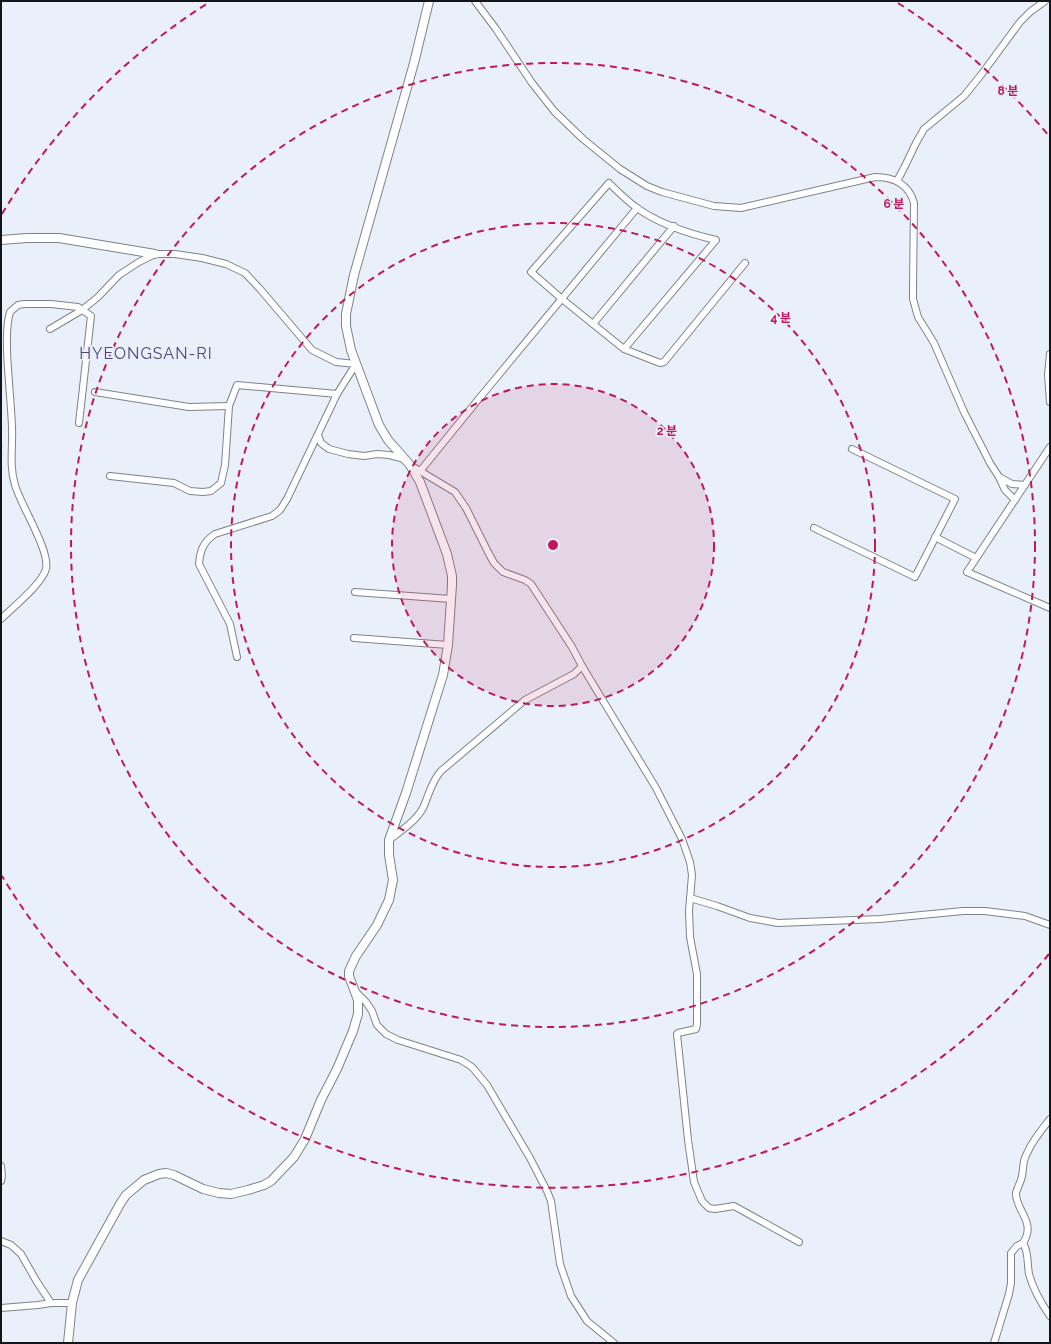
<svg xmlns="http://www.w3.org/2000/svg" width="1051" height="1344" viewBox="0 0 1051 1344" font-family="Raleway,'Noto Sans KR',sans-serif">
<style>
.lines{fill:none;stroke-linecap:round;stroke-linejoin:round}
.street-casing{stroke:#7d838b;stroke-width:8}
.secondary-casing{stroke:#7d838b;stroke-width:10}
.street{stroke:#fff;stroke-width:6}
.secondary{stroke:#fff;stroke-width:8}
.ring{fill:none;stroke:#c2185b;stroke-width:2;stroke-dasharray:7 5}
.labels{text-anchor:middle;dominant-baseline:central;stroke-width:3.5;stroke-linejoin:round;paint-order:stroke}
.quarter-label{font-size:16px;letter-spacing:1px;fill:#52427f;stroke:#e9f0f9}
.centre{fill:#c2185b;stroke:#e9f0f9;stroke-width:2}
.ring-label{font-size:12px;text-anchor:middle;font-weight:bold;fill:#c2185b;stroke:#e9f0f9;stroke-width:3.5;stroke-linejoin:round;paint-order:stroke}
</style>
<rect width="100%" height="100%" fill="#e9f0f9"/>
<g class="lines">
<!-- street casing -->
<g class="street-casing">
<g id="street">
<path d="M475 1 496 29 532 83 554 111 583 139 620 169 647 186 662 192 714 206 741 208 875 177C893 177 909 184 914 203L913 289V299L918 317 934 343 964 412 990 463 999 477 1005 490 1015 500"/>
<path d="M897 181 904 168 916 143 924 129 964 96 981 75 1020 22 1030 12 1045 1"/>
<path d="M593 324 674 226"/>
<path d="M50 329 82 310 98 297 119 275 139 262 155 254H175L202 258 226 264 245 273 260 289 312 350 336 362 356 364 337 394 287 499 280 510 272 516 215 534C203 542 200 551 199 564L230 624 237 657"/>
<path d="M624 349 716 240C690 234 658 223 637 208 627 201 618 192 609 183L531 272 562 299 624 349 660 363 664 362 745 263"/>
<path d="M1050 354 1048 375 1050 402"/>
<path d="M95 392 189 407 229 406"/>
<path d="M318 435 321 443 329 449 348 454 364 456 377 454 389 455 405 459"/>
<path d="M1050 447 967 572 1050 608"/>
<path d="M410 465 455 492 466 508 488 552 494 563 503 572 525 580 531 584 572 647 582 666 656 788 682 839 690 862 692 875 689 911 690 937 697 974V1024L696 1029 678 1033 677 1034 688 1140 694 1182 702 1201 709 1208 715 1209 734 1206 799 1242"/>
<path d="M421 470 477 401 637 208"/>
<path d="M110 476 174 483 190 491 203 492 211 491 221 483 225 465 229 406 237 385 337 394"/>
<path d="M999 477 1012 484 1025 485"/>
<path d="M814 528 915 577 955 499 852 449"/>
<path d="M935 537 976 558"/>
<path d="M355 592 451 599"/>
<path d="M1 619C12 608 42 584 46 569 50 550 21 506 15 485 9 466 13 446 12 427 11 402 8 376 7 351 7 338 6 325 10 312L18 305 24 304H51L78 307 91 316 79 423"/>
<path d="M354 638 448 645"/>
<path d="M389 840C401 831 416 821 423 808 429 795 431 782 441 771L525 700 574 674 582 666"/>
<path d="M690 898 717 906 750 918 778 923 880 919 963 911H985L1025 916 1050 925"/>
<path d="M356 992 366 1002 372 1011 377 1025 386 1034 398 1040 461 1060 472 1067 487 1085 530 1158 547 1191 551 1201 560 1264 571 1296 587 1321 614 1343"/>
<path d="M1 1166 2 1176 1 1181"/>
<path d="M1 1241 11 1245 21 1254 37 1282 51 1303"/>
<path d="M1023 1243C1029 1252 1027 1264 1029 1274 1033 1289 1041 1303 1050 1316"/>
<path d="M1 1308 38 1305 51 1303H72"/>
<path d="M994 1343 1009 1294 1011 1283V1253L1017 1246 1023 1243C1037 1222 1015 1210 1016 1193 1017 1188 1021 1182 1022 1176 1023 1171 1023 1166 1024 1161 1029 1145 1040 1132 1050 1119"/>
</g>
</g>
<!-- secondary casing -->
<g class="secondary-casing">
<g id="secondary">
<path d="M1 240 27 238H59L155 254"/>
<path d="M68 1343 72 1303 78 1280 120 1204 126 1195 144 1180 159 1174 166 1173 174 1175 203 1189 219 1193 231 1194 248 1190 264 1185 271 1181 294 1157 305 1139 321 1100 337 1069 353 1031 358 1014V1000L349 976V971L356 956 377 925 389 900 393 880 389 855V840L406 793 443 675 448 645 452 585V576L447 554 420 482 410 465 388 440 379 425 351 350 346 326V314L354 275 414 63 429 1"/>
</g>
</g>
<!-- street -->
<use href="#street" class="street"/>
<!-- secondary -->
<use href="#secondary" class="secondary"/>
</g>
<!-- distance rings -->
<circle cx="553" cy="545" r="161" fill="#c2185b" fill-opacity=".12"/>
<g class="ring">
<circle cx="553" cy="545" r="161"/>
<circle cx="553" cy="545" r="322"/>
<circle cx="553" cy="545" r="482"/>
<path d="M1049 954A643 643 0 0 1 2 876M2 214A643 643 0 0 1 208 3M898 3A643 643 0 0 1 1049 136"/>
</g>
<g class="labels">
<!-- quarter labels -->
<g class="quarter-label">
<text x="146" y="353">HYEONGSAN-RI</text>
</g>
</g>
<circle cx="553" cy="545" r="6" class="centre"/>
<g class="ring-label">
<text x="1008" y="95">8 분</text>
<text x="894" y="208">6 분</text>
<text x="781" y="322">4 분</text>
<text x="667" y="435">2 분</text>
</g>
<!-- border -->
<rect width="1051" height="1344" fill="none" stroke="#131619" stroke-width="4"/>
</svg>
